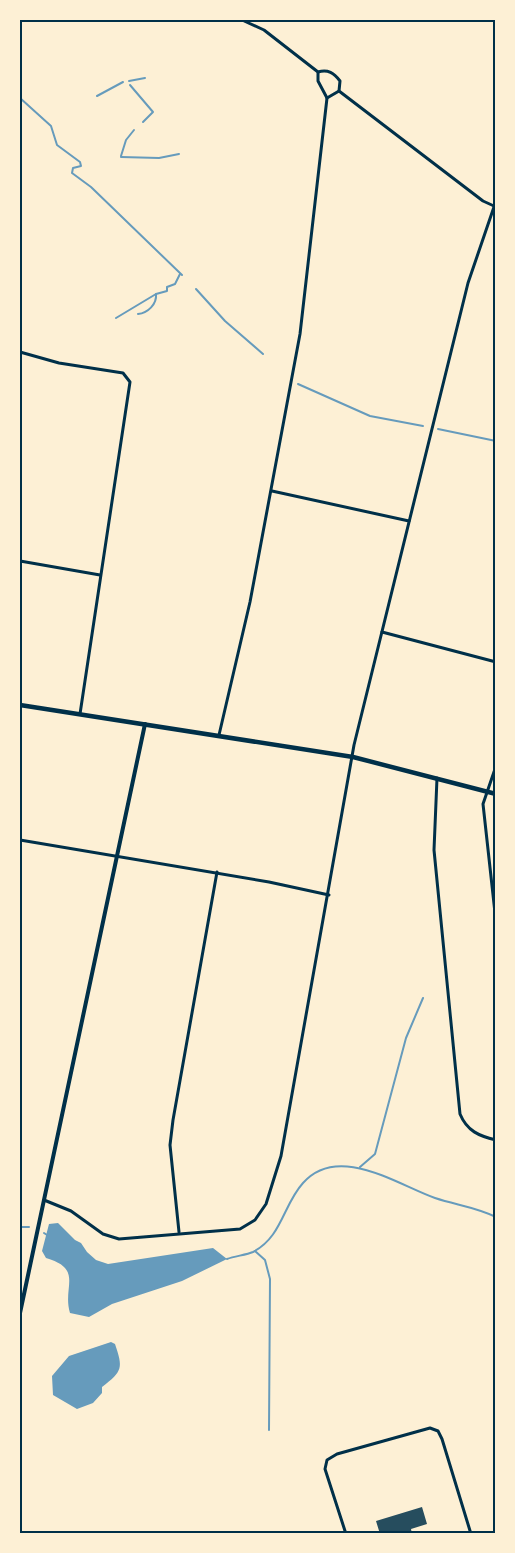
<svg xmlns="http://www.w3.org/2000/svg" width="515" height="1553" viewBox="0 0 515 1553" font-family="'PT Sans Narrow',sans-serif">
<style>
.water{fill:#669bbc}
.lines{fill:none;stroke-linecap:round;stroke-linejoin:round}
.stream{stroke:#669bbc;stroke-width:2}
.building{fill:#264d5e}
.minor{stroke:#003049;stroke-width:3}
.tertiary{stroke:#003049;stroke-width:4}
.secondary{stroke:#003049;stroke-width:4.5}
.neatline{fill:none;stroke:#003049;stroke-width:2}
</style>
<rect width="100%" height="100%" fill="#fdf0d5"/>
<!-- water -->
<g class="water">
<path d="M58 1223 75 1240 81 1243 87 1252 96 1260 108 1264 213 1248 227 1259 182 1281 112 1304 89 1317 70 1313C62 1287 84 1269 46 1258L42 1251 49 1224Z"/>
<path d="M111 1342 115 1344C123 1368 123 1371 102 1387V1393L93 1403 77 1409 53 1395 52 1376 69 1356Z"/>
</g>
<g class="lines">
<!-- stream -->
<g class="stream">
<path d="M129 81 145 78"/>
<path d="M130 85 153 112 143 122"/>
<path d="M97 96 123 82"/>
<path d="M20 98 51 126 57 145 80 162 81 166 73 168 72 173 91 187 182 275"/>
<path d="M121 156 126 140 134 130"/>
<path d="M121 157 159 158 179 154"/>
<path d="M196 289 225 321 263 354"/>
<path d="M138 314C148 313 157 304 156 294"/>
<path d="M116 318 156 294 167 291V287L175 284 180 274"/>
<path d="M298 384 370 416 423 426"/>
<path d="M438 429 496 441"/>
<path d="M360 1167 375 1154 406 1038 423 998"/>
<path d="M20 1227H29"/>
<path d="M44 1233 47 1235"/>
<path d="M255 1251 265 1260 270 1279 269 1430"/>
<path d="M227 1259C235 1256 246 1255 253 1252 282 1237 283 1205 303 1183 338 1143 398 1185 435 1198 456 1205 476 1207 496 1217"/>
</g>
</g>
<!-- building -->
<path class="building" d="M422 1507 427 1524 411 1529 412 1534H380L376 1521Z"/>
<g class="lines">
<!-- minor -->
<g class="minor">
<path d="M242 20 264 30 318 72C328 69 334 73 340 81L339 91 483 201 494 206"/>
<path d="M318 73V81L327 98"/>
<path d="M20 352 59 363 123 373 130 382 80 714"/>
<path d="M272 491 409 521"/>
<path d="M20 561 100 575"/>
<path d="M382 632 496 662"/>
<path d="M219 735 250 602 300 334 327 98 339 91"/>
<path d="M496 766 483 804 496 922"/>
<path d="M437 778 434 850 460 1114C467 1131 479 1136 496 1140"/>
<path d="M20 840 269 882 329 895"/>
<path d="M44 1200 71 1211 103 1234 119 1239 240 1229 255 1220 266 1204 281 1156 354 745 468 283 496 201"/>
<path d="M179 1232 170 1145 173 1120 217 872"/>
<path d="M346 1534 325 1469 327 1460 337 1454 430 1428 438 1431 442 1439 471 1534"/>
</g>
<!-- tertiary -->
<path class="tertiary" d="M20 1313 145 724"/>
<!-- secondary -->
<path class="secondary" d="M20 705 353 757 496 794"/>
</g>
<!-- border -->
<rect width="515" height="1553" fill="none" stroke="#fdf0d5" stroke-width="42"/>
<rect x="21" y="21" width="473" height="1511" class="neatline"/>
</svg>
